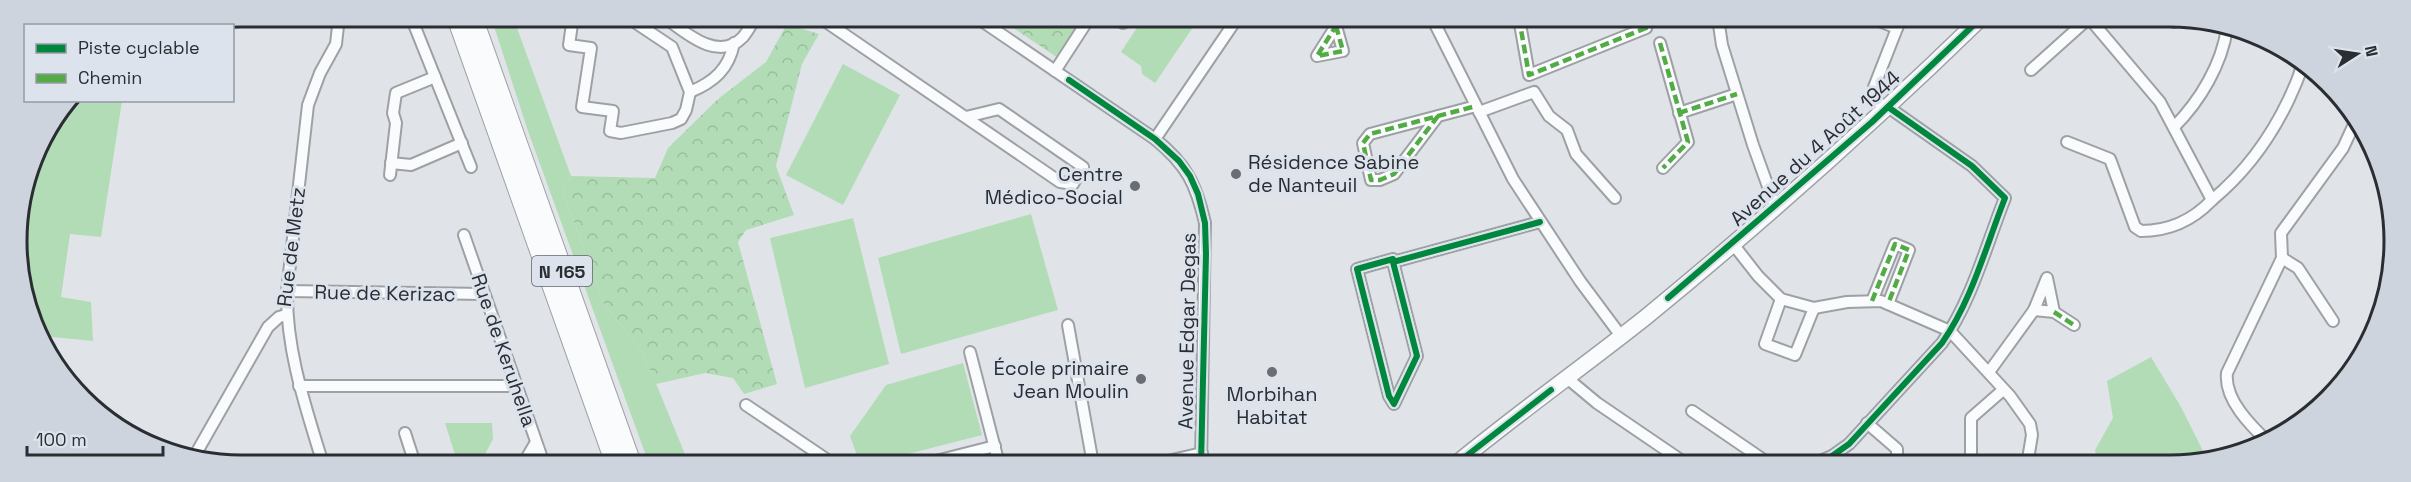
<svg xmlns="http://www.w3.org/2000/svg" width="2411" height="482" viewBox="0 0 2411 482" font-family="'Space Grotesk',sans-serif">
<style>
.green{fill:#b2dcb6}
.park{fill:url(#park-crowns)}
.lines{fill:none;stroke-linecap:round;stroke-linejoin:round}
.street-casing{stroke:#9ea1a4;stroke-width:14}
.secondary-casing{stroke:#9ea1a4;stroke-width:18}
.highway-casing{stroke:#9ea1a4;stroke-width:22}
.street{stroke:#fafbfc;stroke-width:10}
.secondary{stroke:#fafbfc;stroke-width:15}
.highway{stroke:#fafbfc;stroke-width:20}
.quiet{stroke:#53ab45;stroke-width:4.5;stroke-dasharray:9 4.5;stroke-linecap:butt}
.cycleway-casing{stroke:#dce3ed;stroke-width:10}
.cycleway{stroke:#00873e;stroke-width:6}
.poi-dot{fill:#6a6d71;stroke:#dce3ed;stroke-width:2}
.labels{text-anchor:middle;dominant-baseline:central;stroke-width:6;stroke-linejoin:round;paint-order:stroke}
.shield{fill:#dce3ed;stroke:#5f6469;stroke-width:1.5}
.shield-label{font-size:18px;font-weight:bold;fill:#2a2d31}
.street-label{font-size:20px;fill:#2a2d31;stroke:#dce3ed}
.poi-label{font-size:20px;fill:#2a2d31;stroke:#dce3ed;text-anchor:end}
.rim{fill:none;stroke:#2a2d31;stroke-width:3}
</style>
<defs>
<pattern id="park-crowns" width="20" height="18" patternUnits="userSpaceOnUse" patternTransform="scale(1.5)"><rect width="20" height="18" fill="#b2dcb6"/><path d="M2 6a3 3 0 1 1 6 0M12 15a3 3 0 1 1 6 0" fill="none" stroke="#99bd9d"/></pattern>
</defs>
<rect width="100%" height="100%" fill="#e0e4e9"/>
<!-- green -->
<g class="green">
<path d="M491 17H513L571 176 563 192 604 304 644 354 689 464H649L528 131Z"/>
<path d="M1144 17H1200L1155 83 1142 74 1141 66 1121 52Z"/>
<path d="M843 64 900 95 843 205 786 175Z"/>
<path d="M70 101H122L101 237 70 234 61 297 91 302 93 341 42 336 28 313 17 227 34 155Z"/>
<path d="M1031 214 1058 310 901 354 878 258Z"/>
<path d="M853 218 889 364 805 388 770 238Z"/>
<path d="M2151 357 2181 407 2207 459 2185 465H2098L2095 450 2113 418 2107 381Z"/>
<path d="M963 363 982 435 869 464H860L850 436 886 385Z"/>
<path d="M445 423H492L493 439 480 464H458Z"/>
</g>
<!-- park -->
<g class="park">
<path d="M997 17H1085L1058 58Z"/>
<path d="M787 24 819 34 802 64 776 166 794 215 746 230 738 242 777 384 744 394 733 378 705 373 656 384 644 354 604 304 563 192 571 176 655 178 668 148 718 99 766 62Z"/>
</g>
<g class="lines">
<!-- street casing -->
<g class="street-casing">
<g id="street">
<path d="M411 17 471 167"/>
<path d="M573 17 569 45 591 48 582 107 613 111 610 131 621 133 672 123 681 119 686 110 690 92 672 47 627 17"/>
<path d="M664 17C685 32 718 63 743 37 748 31 752 23 756 17"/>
<path d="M819 17 1060 182 1073 184 1083 167 999 109 966 117"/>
<path d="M976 17 1155 139C1187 165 1196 184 1205 223L1201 464"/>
<path d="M1114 17 1123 23 1127 17"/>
<path d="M1432 18 1513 179 1580 281 1621 336"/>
<path d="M1519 18 1529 75 1646 28 1644 18"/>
<path d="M1718 18 1722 45 1753 145 1775 206"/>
<path d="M1872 18 1897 28"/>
<path d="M2171 18 2174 22"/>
<path d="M1336 26 1343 51 1317 56 1341 18"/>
<path d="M1660 43 1688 142 1663 168"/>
<path d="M2031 70 2089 18 2160 102 2212 200C2246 172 2270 139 2289 99 2294 87 2300 77 2302 64"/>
<path d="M1055 71 1090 17"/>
<path d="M690 92C714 82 729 69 734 43"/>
<path d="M1886 109 1876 100 1874 87 1901 18"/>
<path d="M1479 112 1534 92 1549 116 1567 130 1576 154 1615 198"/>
<path d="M1679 113 1737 94"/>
<path d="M1438 116 1394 174 1380 180H1371L1363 143 1370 134 1476 106"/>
<path d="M2174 127C2200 101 2222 64 2227 28"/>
<path d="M1155 139 1238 17"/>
<path d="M2067 142 2110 159 2135 227 2141 231C2169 231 2193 220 2212 200"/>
<path d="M391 163 411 165 462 143"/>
<path d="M390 175 396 123 393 113 396 93 435 77"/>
<path d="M464 235 544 464"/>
<path d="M1733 244 1758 276 1781 299 1814 308 1847 302 1881 301 1950 331 2010 396 2030 424 2032 435 2027 465"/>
<path d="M2282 258 2298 268 2333 321"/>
<path d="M1393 262 1417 356 1394 404 1389 396 1357 269 1393 259V262L1540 222"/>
<path d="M287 291 484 294"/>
<path d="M1781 299 1765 344 1795 355 1814 308"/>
<path d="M1872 301 1895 244 1909 250 1888 304"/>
<path d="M2054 312 2047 278 2034 310 2054 312 2074 325"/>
<path d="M1068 325 1093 464"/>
<path d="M970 352 999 464"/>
<path d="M1989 372 2034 310"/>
<path d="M1567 378 1597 403 1688 465"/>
<path d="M299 386H516"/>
<path d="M746 405 826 459"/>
<path d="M1692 411 1771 465"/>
<path d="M1867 423 1897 449V465"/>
<path d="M405 433 415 464"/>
<path d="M2269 443C2250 425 2224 399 2227 373L2282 258 2281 233 2343 148 2356 120"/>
<path d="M194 457 268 327 279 317 286 315"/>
<path d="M323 464C306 408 286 351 287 291L308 105 320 73 336 44 339 17"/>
<path d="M523 464 536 442"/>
<path d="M924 464 995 446"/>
<path d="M1155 464 1202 453"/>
<path d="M1811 465 1832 456 1849 444 1942 343C1972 300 1986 246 2005 198L1972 166 1888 107"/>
<path d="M1971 465V418L2003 390"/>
</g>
</g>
<!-- secondary casing -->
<g class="secondary-casing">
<path id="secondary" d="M1456 464C1518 413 1583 367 1646 317 1762 222 1874 122 1981 18"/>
</g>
<!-- highway casing -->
<g class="highway-casing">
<g id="highway">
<path d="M457 17 616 464"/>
<path d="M472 17 631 464"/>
</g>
</g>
<!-- street -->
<use href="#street" class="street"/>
<!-- secondary -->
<use href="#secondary" class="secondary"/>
<!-- highway -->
<use href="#highway" class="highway"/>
<!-- quiet -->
<g class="quiet">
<path d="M1519 18 1529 75 1646 28 1644 18"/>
<path d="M1336 26 1343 51 1317 56 1341 18"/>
<path d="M1660 43 1688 142 1663 168"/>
<path d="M1679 113 1737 94"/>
<path d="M1438 116 1394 174 1380 180H1371L1363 143 1370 134 1476 106"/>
<path d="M1872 301 1895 244 1909 250 1888 304"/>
<path d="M2054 312 2074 325"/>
</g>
<!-- cycleway casing -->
<g class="cycleway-casing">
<g id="cycleway">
<path d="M1069 80 1155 139 1179 161 1190 176 1198 194 1205 223 1206 254 1201 464"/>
<path d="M1393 262 1417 356 1394 404 1389 396 1357 269 1393 259V262L1540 222"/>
<path d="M1668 298 1872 122 1981 18"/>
<path d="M1456 464 1551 390"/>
<path d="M1811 465 1832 456 1849 444 1942 343C1972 300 1986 246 2005 198L1972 166 1888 107"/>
</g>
</g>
<!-- cycleway -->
<use href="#cycleway" class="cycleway"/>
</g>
<!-- markers -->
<g class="poi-dot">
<circle cx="1236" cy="174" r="6"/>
<circle cx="1135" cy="186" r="6"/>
<circle cx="1272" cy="372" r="6"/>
<circle cx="1141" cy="379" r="6"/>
</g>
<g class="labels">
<!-- shield labels -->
<rect class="shield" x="532" y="256" width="60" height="30" rx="4.5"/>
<g class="shield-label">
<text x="562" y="271">N 165</text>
</g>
<!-- street labels -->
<g class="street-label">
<text transform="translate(1815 148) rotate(-42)">Avenue du 4 Août 1944</text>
<text transform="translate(291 247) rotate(-83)">Rue de Metz</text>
<text transform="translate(385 293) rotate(1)">Rue de Kerizac</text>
<text transform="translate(1187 331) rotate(-89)">Avenue Edgar Degas</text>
<text transform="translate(504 350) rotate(71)">Rue de Keruhella</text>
</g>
<!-- poi labels -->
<g class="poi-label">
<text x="1248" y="162" text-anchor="start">Résidence Sabine<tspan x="1248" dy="23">de Nanteuil</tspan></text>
<text x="1123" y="174">Centre<tspan x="1123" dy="23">Médico-Social</tspan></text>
<text x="1129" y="368">École primaire<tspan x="1129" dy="23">Jean Moulin</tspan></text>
<text x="1272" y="394" text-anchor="middle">Morbihan<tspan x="1272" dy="23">Habitat</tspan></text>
</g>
</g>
<!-- crop -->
<path d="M0 0H2411V482H0ZM241 27H2170A214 214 0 0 1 2384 241V241A214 214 0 0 1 2170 455H241A214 214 0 0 1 27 241V241A214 214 0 0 1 241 27Z" fill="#ced4de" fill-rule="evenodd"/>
<path class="rim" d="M241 27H2170A214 214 0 0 1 2384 241V241A214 214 0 0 1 2170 455H241A214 214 0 0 1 27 241V241A214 214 0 0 1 241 27Z"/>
<!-- legend -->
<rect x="24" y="24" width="210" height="78" fill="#dce3ed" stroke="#959aa2" stroke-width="1.5"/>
<rect x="36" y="44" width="30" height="9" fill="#00873e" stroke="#959aa2" stroke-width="1.5"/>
<text x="78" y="54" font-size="18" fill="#2a2d31">Piste cyclable</text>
<rect x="36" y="74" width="30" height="9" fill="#53ab45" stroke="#959aa2" stroke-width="1.5"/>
<text x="78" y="84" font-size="18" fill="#2a2d31">Chemin</text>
<!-- north arrow -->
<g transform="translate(2357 54) rotate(78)" stroke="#dce3ed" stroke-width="4.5" paint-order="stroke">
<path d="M0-4.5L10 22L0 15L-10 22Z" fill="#2a2d31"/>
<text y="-9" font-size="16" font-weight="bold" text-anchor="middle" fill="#2a2d31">N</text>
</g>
<!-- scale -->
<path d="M27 446v9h136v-9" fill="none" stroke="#2a2d31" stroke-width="3"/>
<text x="36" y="446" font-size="18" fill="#2a2d31" stroke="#dce3ed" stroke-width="4.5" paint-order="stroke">100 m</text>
</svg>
